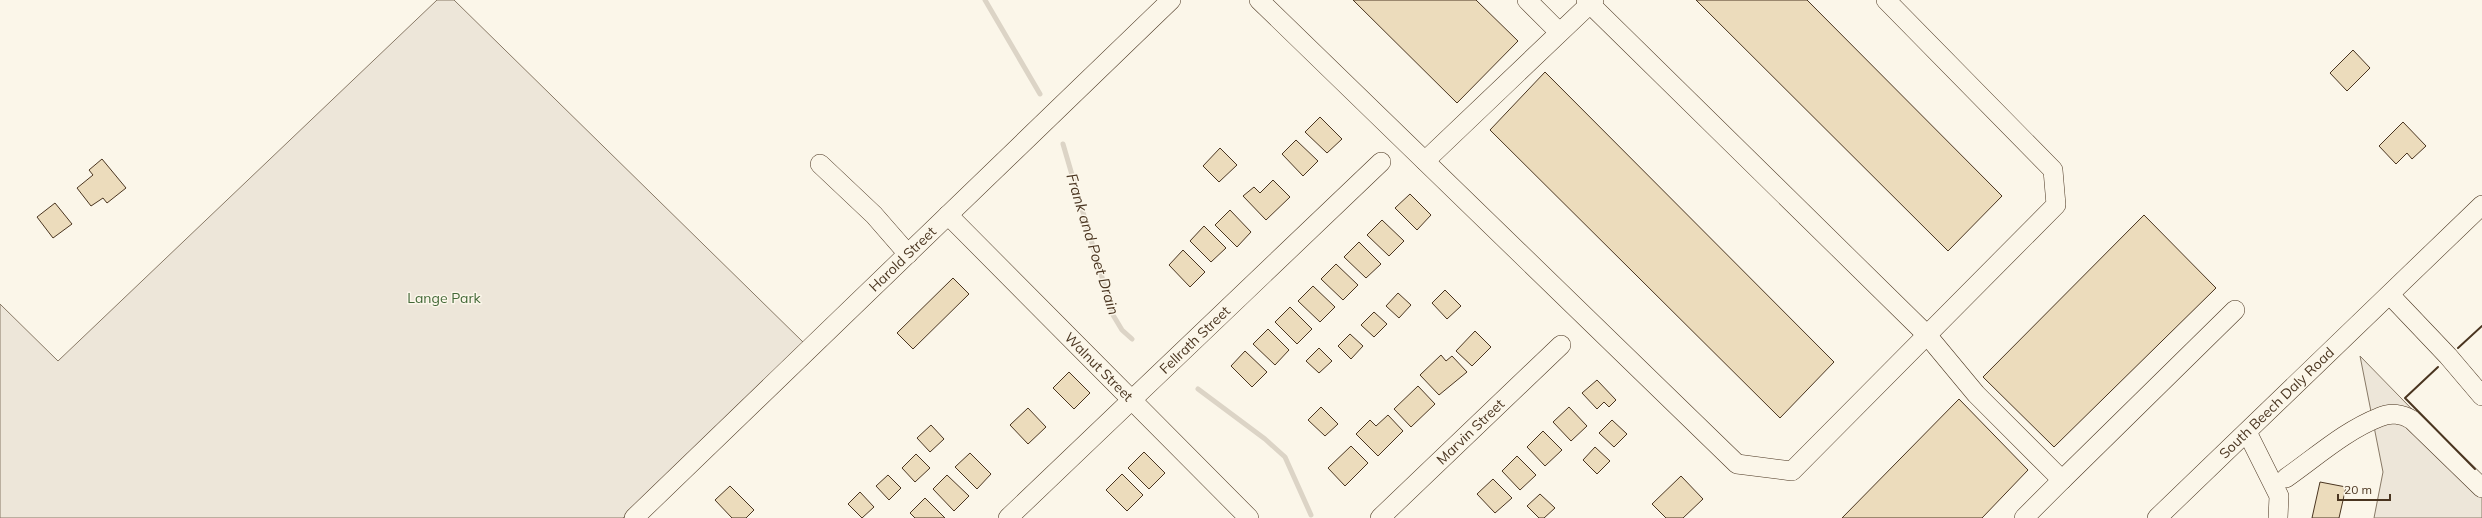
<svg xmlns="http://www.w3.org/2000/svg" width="2482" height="518" viewBox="0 0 2482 518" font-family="Mulish,sans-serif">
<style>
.green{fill:#ede6d9;stroke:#887966}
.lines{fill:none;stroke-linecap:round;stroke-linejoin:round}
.stream{stroke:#dcd4c6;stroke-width:5}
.building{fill:#ecdcbc;stroke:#4a3520}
.minor-casing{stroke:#4a3520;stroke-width:20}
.minor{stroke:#fbf6e9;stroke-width:19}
.wall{stroke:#4a3520;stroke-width:2}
.labels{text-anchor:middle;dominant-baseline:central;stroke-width:3;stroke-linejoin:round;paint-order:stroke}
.street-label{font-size:14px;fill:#4a3520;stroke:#fbf6e9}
.park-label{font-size:14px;fill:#436837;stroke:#fbf6e9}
.water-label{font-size:15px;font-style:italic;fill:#4a3520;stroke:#fbf6e9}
</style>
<rect width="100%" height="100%" fill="#fbf6e9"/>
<!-- green -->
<g class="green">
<path d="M437 0H454L804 343 623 518H0V304L58 361Z"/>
<path d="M2360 356 2482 481V518H2374L2383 472Z"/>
</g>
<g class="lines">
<!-- stream -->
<g class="stream">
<path d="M985 0 1040 94"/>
<path d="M1063 144 1113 315 1122 330 1132 339"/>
<path d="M1198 389 1265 439 1285 457 1311 515"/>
</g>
</g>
<!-- building -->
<g class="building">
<path d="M1353 0H1476L1518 41 1457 103Z"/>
<path d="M1696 0H1807L2002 196 1948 251Z"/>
<path d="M2353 50 2370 68 2347 91 2330 73Z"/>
<path d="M1545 72 1834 362 1780 418 1490 130Z"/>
<path d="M1320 117 1342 139 1327 153 1305 132Z"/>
<path d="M2403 122 2426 146 2412 159 2407 153 2396 164 2379 146Z"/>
<path d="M1296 140 1318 161 1303 176 1282 154Z"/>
<path d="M1220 148 1237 165 1219 182 1203 166Z"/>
<path d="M102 159 126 188 107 203 103 198 91 206 77 188 93 175 89 170Z"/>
<path d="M1273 180 1290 197 1266 220 1243 196 1254 187 1260 193Z"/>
<path d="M1410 194 1431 215 1417 230 1395 208Z"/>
<path d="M55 203 72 224 53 238 37 217Z"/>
<path d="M1230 210 1251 232 1237 247 1215 225Z"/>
<path d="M2144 215 2216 288 2054 447 1983 377Z"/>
<path d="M1382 220 1404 241 1389 256 1367 235Z"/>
<path d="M1204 226 1226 248 1211 262 1190 241Z"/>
<path d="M1359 242 1381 264 1366 278 1344 257Z"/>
<path d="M1183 250 1205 272 1190 287 1169 265Z"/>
<path d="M1336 264 1358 285 1343 300 1321 279Z"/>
<path d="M953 278 969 294 913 349 897 333Z"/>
<path d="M1313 286 1335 307 1320 322 1298 301Z"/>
<path d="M1445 290 1461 306 1447 319 1432 303Z"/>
<path d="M1398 293 1411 305 1399 318 1386 306Z"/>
<path d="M1290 307 1312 329 1297 344 1275 322Z"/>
<path d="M1374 312 1387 324 1374 337 1361 325Z"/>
<path d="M1268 329 1289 350 1275 365 1253 344Z"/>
<path d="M1475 331 1491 347 1472 366 1456 351Z"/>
<path d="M1350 334 1363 346 1351 359 1338 346Z"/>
<path d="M1319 348 1332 361 1319 373 1306 361Z"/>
<path d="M1245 351 1267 372 1252 387 1231 366Z"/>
<path d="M1441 355 1446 361 1452 356 1467 372 1439 395 1420 375Z"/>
<path d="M1069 372 1090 393 1074 409 1053 388Z"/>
<path d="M1597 380 1616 400 1609 407 1604 402 1597 409 1582 393Z"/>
<path d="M1418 386 1435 404 1411 427 1394 409Z"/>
<path d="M1959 399 2028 470 1982 518H1842Z"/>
<path d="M1321 407 1338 424 1325 436 1308 420Z"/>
<path d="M1569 407 1587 426 1571 441 1553 422Z"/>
<path d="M1028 408 1046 427 1028 444 1010 425Z"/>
<path d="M1388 415 1403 431 1378 456 1356 434 1370 420 1376 426Z"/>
<path d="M1612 420 1627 434 1614 447 1599 433Z"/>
<path d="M931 425 944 439 930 452 917 438Z"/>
<path d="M1543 431 1562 450 1545 466 1527 447Z"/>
<path d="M1351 446 1368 463 1345 486 1328 468Z"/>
<path d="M1595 447 1610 461 1597 474 1583 460Z"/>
<path d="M1144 452 1165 473 1149 489 1128 468Z"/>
<path d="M970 453 991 474 977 489 955 467Z"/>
<path d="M916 454 930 468 915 482 902 468Z"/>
<path d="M1517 456 1536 475 1520 490 1502 471Z"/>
<path d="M1122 474 1143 495 1127 511 1106 490Z"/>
<path d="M888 475 901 488 889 500 876 486Z"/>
<path d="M947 475 969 496 954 511 933 489Z"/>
<path d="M1681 476 1703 499 1683 518H1666L1652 504Z"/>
<path d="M1493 479 1512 498 1495 513 1477 494Z"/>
<path d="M2320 482 2346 487 2339 518H2312Z"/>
<path d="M730 486 754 510 746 518H732L715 500Z"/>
<path d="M860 492 874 507 862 518 848 504Z"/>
<path d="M1540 494 1555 508 1544 518H1539L1527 506Z"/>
<path d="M925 498 945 518H915L910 513Z"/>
</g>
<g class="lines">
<!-- minor casing -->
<g class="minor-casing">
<g id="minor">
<path d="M1259 0 1737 464 1792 471 2056 205 2053 170 1886 0"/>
<path d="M1527 0 1559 32"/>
<path d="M1586 0 1927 335 1976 394 2062 480 2235 310"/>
<path d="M1425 161 1594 0"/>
<path d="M820 164 874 215 908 254"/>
<path id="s1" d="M948 215 1249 518"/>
<path d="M2390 295 2448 356 2482 396"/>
<path d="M2247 432 2279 496 2278 518"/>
<path d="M2286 478C2316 457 2346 430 2380 417 2390 412 2403 414 2412 420L2482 488"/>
<path id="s2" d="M634 518 1171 0"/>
<path id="s3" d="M1008 518 1381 162"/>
<path id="s4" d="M1380 518 1561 345"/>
<path d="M2024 518 2062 480"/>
<path id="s5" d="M2157 518 2482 205"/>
</g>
</g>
<!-- minor -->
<use href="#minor" class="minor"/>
<!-- wall -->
<g class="wall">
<path d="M2458 348 2482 326"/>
<path d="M2438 367 2405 398 2475 469"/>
</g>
</g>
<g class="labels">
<!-- street labels -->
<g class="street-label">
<text stroke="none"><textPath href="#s2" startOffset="373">Harold Street</textPath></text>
<text stroke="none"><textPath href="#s3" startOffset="258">Fellrath Street</textPath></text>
<text stroke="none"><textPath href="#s1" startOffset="214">Walnut Street</textPath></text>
<text stroke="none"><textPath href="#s5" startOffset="166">South Beech Daly Road</textPath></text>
<text stroke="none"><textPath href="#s4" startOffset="125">Marvin Street</textPath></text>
</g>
<!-- park labels -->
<g class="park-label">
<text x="444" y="298">Lange Park</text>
</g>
<!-- water labels -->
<g class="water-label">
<text transform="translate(1093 244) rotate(73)">Frank and Poet Drain</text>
</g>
</g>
<!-- scale -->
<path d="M2338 494v6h52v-6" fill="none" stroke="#4a3520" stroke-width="2"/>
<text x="2344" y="494" font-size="12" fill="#4a3520" stroke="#fbf6e9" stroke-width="3" paint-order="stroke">20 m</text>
</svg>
